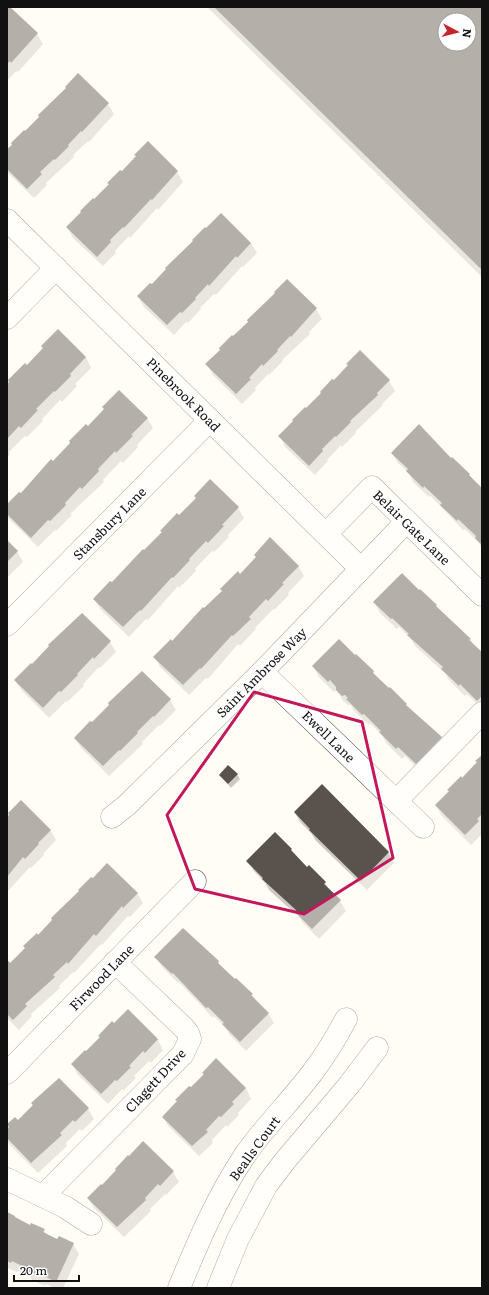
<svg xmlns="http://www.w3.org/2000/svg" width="489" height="1295" viewBox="0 0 489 1295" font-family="Literata,serif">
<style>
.shadow{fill:#0003;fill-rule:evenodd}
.building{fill:#5a524d;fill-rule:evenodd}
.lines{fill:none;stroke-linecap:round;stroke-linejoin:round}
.street-casing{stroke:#444;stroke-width:23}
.street{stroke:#fff;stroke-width:22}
.marked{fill:none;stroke:#c2185b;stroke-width:3;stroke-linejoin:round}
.labels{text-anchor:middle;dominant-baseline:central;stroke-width:4;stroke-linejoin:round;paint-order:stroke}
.street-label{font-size:13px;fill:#111;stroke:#fff}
</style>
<rect width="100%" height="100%" fill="#fffdf5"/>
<!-- shadow -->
<g class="shadow">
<path d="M7 7H9L37 34 43 44 18 72 16 71 7 81Z"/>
<path d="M207 7H482V277ZM445 20H469V44H445Z"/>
<path d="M108 104 114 114 89 142 88 141 73 155 74 157 46 183 47 185 34 198 7 172V150L24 131 25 133 40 117Z"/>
<path d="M122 172H177L183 182 158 210 157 208 130 238 129 236 115 251 116 253 103 266 73 238 67 227Z"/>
<path d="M251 243 257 253 243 267 242 266 216 295 214 294 200 308 201 309 188 323 186 322 174 335 144 307 138 297 152 286Z"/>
<path d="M316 309 322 319 309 332 310 334 282 360 283 361 269 375 268 374 255 388 256 390 242 404 213 375 207 365 249 322Z"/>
<path d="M42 346 86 357 91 368 75 384 77 386 62 402 60 400 42 419 43 421 27 437 25 436 9 452 10 454 7 458V386L43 349Z"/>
<path d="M360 352 389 381 395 391 382 404 383 405 355 432 356 433 342 447 341 445 327 460 328 461 315 475 285 447 280 436 334 381Z"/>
<path d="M147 418 153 428 137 445 138 447 123 463 121 461 103 480 104 482 70 514 72 515 56 531 55 530 38 547 9 519 7 516V505L21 494 88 427Z"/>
<path d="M438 447 469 475 473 481 482 490V548L478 542 465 529 463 530 431 496 429 497 413 482 409 473 398 463 392 453Z"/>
<path d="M210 481 238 508 244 518 228 535 229 537 214 552 212 551 195 569 196 571 179 588 178 586 148 620 146 619 129 637 100 609 94 599 112 584 163 533 161 531 179 516 196 499 195 497Z"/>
<path d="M7 542 17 551 23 562 7 578Z"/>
<path d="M256 557 298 566 304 576 288 593 289 595 274 610 273 609 255 628 256 629 240 646 238 644 208 679 206 678 189 695 160 667 155 657 172 642 240 575Z"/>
<path d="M374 602 436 606 439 610 470 639 473 644 482 653V709L467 694 465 696 448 679 446 674 415 646 411 639 399 627 397 629 380 613Z"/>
<path d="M110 642 116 652 100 668 99 667 83 684 84 686 67 702 66 701 49 718 21 690 15 680 32 665Z"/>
<path d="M313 666 373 672 377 678 423 724 441 738 447 748 422 773 405 756 402 759 386 743 382 735 370 723 369 725 353 710 351 705H348L343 701 338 692 336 690 334 692 319 677Z"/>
<path d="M170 700 176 710 160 726 159 725 142 742 143 744 109 776 81 748 75 738 92 724Z"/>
<path d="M482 757V834L471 845 442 816 436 806Z"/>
<path d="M237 774 240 779 231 788 220 775Z"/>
<path d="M295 813 388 852 394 863 367 890 316 841 311 833 301 823Z"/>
<path d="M7 818 50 830 56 840 43 854 44 855 31 868 30 867 7 892Z"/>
<path d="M291 850 295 856 307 868 325 883 330 891 340 901 346 911 319 939 303 923 300 918 269 890 266 884 254 871 248 861Z"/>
<path d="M137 893 143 903 130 917 128 916 102 945 101 944 74 973 73 972 59 986 60 988 31 1014 32 1016 19 1030 7 1018V964H10L38 936Z"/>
<path d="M156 957 218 962 222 968 252 994 255 1001 268 1013 274 1023 246 1051 229 1034 225 1027 214 1016 213 1018 179 982 178 983 162 967Z"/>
<path d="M128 1011 158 1040 163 1050 151 1063 149 1061 134 1076 136 1078 123 1091 122 1089 108 1104 78 1075 72 1064 86 1053 101 1038 99 1036 114 1024Z"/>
<path d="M216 1060 246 1088 251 1099 238 1113 239 1115 227 1127 226 1125 212 1140 213 1143 199 1156 169 1127 163 1117 204 1075 203 1073Z"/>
<path d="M32 1104 88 1109 94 1119 82 1131 80 1129 66 1143 67 1146 38 1173 9 1144 7 1140V1130L33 1106Z"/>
<path d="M173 1172 179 1182 166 1195 165 1194 150 1209 151 1211 124 1237 94 1208 88 1198 102 1186Z"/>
<path d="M7 1213 30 1226 44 1230 46 1234 58 1240 73 1244 79 1254 63 1288H55L46 1284 45 1286 32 1280 30 1276 18 1271 17 1272 7 1268Z"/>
</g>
<!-- building -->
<g class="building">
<path d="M7 7H10L38 33 11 63 10 61 7 64Z"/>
<path d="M214 7H482V270ZM445 20H469V44H445Z"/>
<path d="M78 73 109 103 82 132 81 131 68 145 69 146 55 160 54 159 40 172 42 174 27 189 7 169V149L12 145 11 143 24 130 25 131 39 117 38 115 66 88 65 87Z"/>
<path d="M148 141 178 171 152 200 151 199 124 228 123 227 110 240 111 242 97 257 66 227 81 212 80 211 93 198 94 199 109 184 107 183 120 170 122 171 136 156 134 155Z"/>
<path d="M221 213 251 243 237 258 236 256 209 286 208 284 195 298 196 299 182 313 180 312 167 325 137 296 150 283 152 284 166 269 165 268 193 241 192 240 205 227 206 228Z"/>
<path d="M287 279 317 308 291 337 290 336 277 350 278 351 263 366 262 364 249 378 251 379 236 394 205 364 220 350 219 348 232 335 233 336 248 322 247 320 275 293 274 292Z"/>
<path d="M58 329 86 357 70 374 71 376 55 392 54 391 36 409 38 410 21 428 19 426 7 439V384L9 382 8 380 25 363 27 365 43 348 41 346Z"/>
<path d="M360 350 390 380 377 393 378 395 350 421 351 422 336 437 335 436 322 449 323 451 309 466 278 436 293 421 292 420 305 407 306 408 321 393 320 392 332 379 334 380 348 365 346 364Z"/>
<path d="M119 390 148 418 131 435 133 436 116 453 115 451 98 469 99 471 82 489 80 487 65 503 66 505 50 521 48 520 31 538 7 514V504L19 492 21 493 51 459 53 461 70 443 69 441 86 424 88 426 104 409 102 407Z"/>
<path d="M419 424 451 458 452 457 470 474 469 475 482 488V545L475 538 476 536 458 519 457 521 440 505 442 503 424 486 423 488 406 471 408 469 391 453Z"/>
<path d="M210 479 239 507 222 525 224 526 208 543 206 541 189 559 190 560 173 578 172 577 141 611 140 610 123 627 93 599 110 581 112 582 143 549 144 550 162 532 160 531 177 513 179 515 196 498 194 496Z"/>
<path d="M270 537 299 566 282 583 284 584 268 601 266 599 249 617 251 619 233 636 232 635 201 669 200 668 183 685 153 657 171 639 172 641 203 607 204 608 222 591 220 589 238 571 240 574 256 557 254 555Z"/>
<path d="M7 540 18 551 7 562Z"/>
<path d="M402 573 419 590 420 589 437 605 436 606 471 639 469 640 482 652V696L477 701 460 684 459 686 441 669 443 667 407 635 409 634 392 618 391 619 373 602Z"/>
<path d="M82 613 111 641 94 659 93 657 77 674 78 675 61 692 59 691 43 708 14 680 31 663 32 664 49 646 48 645Z"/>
<path d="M339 639 355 655 356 654 374 671 373 673 389 688 390 687 407 704 406 705 442 737 416 764 398 747 396 749 379 732 381 731 364 714 362 715 346 699 348 698 345 695 342 696 336 690V687L330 680 328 682 312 666Z"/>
<path d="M142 671 171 699 154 717 153 716 137 732 138 733 120 751 119 750 103 766 74 738 90 721 92 722 109 705 108 703Z"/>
<path d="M482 755V814L477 819 479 821 465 835 435 805 449 791 447 790 461 776 462 778 477 762 475 761Z"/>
<path d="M228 765 238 774 228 784 219 775Z"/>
<path d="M322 784 389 852 361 881 309 830 310 829 294 812Z"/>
<path d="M21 800 51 830 38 843 39 844 25 859 23 857 7 877V817L9 815 8 813Z"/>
<path d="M275 832 292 849 291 850 307 867 309 865 326 882 324 884 341 900 312 929 296 913 297 912 296 910 262 879 263 878 246 861Z"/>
<path d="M107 863 138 893 123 908 122 906 96 936 94 934 68 964 67 962 53 975 55 977 25 1004 27 1006 13 1020 7 1014V963L9 961 10 963 25 948 23 946 37 933 38 935 52 920 51 918 79 891 78 890 91 877 93 878Z"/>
<path d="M183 928 219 961 218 963 235 979 236 978 253 994 251 995 269 1013 240 1042 222 1024 224 1023 208 1007 206 1008 173 973 172 974 154 957Z"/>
<path d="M128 1009 158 1039 145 1053 143 1051 129 1066 131 1067 117 1081 115 1080 101 1094 71 1064 85 1050 86 1051 100 1037 98 1036 112 1021 114 1023Z"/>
<path d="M216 1058 246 1088 232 1102 234 1104 221 1117 219 1116 206 1130 208 1132 192 1146 162 1117 177 1101 175 1100 189 1086 191 1087 204 1074 202 1073Z"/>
<path d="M59 1078 89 1108 75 1122 73 1120 60 1133 62 1135 31 1163 7 1138V1129L9 1127 7 1124 15 1117 18 1120 33 1105 31 1103Z"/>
<path d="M143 1141 174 1171 160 1186 158 1184 145 1198 146 1200 117 1227 87 1198 101 1184 102 1185 116 1170 115 1169 128 1155 129 1156Z"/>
<path d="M7 1212 15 1216V1217L30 1225 31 1223 45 1229 43 1232 57 1239 59 1236 74 1243 56 1282 40 1274 39 1276 25 1270 26 1268 12 1261 11 1263 7 1261Z"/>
</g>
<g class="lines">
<!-- street casing -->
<g class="street-casing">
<g id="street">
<path d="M7 220 361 569"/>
<path d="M7 318 56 268"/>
<path d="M326 534 372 487 482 595"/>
<path d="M7 625 210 420"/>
<path d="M262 672 423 827"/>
<path d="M396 801 482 713"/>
<path d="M112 817 127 805 262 672 406 522"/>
<path d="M7 1073 195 881"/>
<path d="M7 1179 65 1207 91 1224"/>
<path d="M43 1196 183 1054 190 1039 188 1033 184 1028 115 962"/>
<path d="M179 1288C198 1242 217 1197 245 1155 265 1126 291 1101 312 1073 325 1056 336 1038 346 1019"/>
<path d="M218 1288 238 1239 266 1186 284 1162 349 1085 377 1048"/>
</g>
</g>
<!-- street -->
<use href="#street" class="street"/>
</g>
<!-- marked area -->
<path d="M0 0H489V1295H0ZM254 692 362 722 393 858 304 914 195 889 167 815Z" fill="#fffdf5" fill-opacity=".55" fill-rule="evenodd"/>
<path class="marked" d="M254 692 362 722 393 858 304 914 195 889 167 815Z"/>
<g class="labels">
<!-- street labels -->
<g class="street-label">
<text transform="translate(184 394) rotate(45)">Pinebrook Road</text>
<text transform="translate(109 523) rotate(-45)">Stansbury Lane</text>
<text transform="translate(412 527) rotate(44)">Belair Gate Lane</text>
<text transform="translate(261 672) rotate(-45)">Saint Ambrose Way</text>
<text transform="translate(329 736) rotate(44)">Ewell Lane</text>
<text transform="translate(101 977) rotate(-46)">Firwood Lane</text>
<text transform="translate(155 1080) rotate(-47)">Clagett Drive</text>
<text transform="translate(254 1148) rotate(-54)">Bealls Court</text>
</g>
</g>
<!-- border -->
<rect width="489" height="1295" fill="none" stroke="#111111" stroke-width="16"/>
<!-- north arrow -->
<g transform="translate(457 32) rotate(97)"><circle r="19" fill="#ffffff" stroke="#a0a0a0"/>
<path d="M0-3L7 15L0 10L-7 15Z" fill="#c4262e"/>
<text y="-6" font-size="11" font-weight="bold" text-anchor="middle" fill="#111111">N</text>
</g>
<!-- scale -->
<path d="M14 1275v6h65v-6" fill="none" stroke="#111111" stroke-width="2"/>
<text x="20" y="1275" font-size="12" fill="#111111" stroke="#ffffff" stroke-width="3" paint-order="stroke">20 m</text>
</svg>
